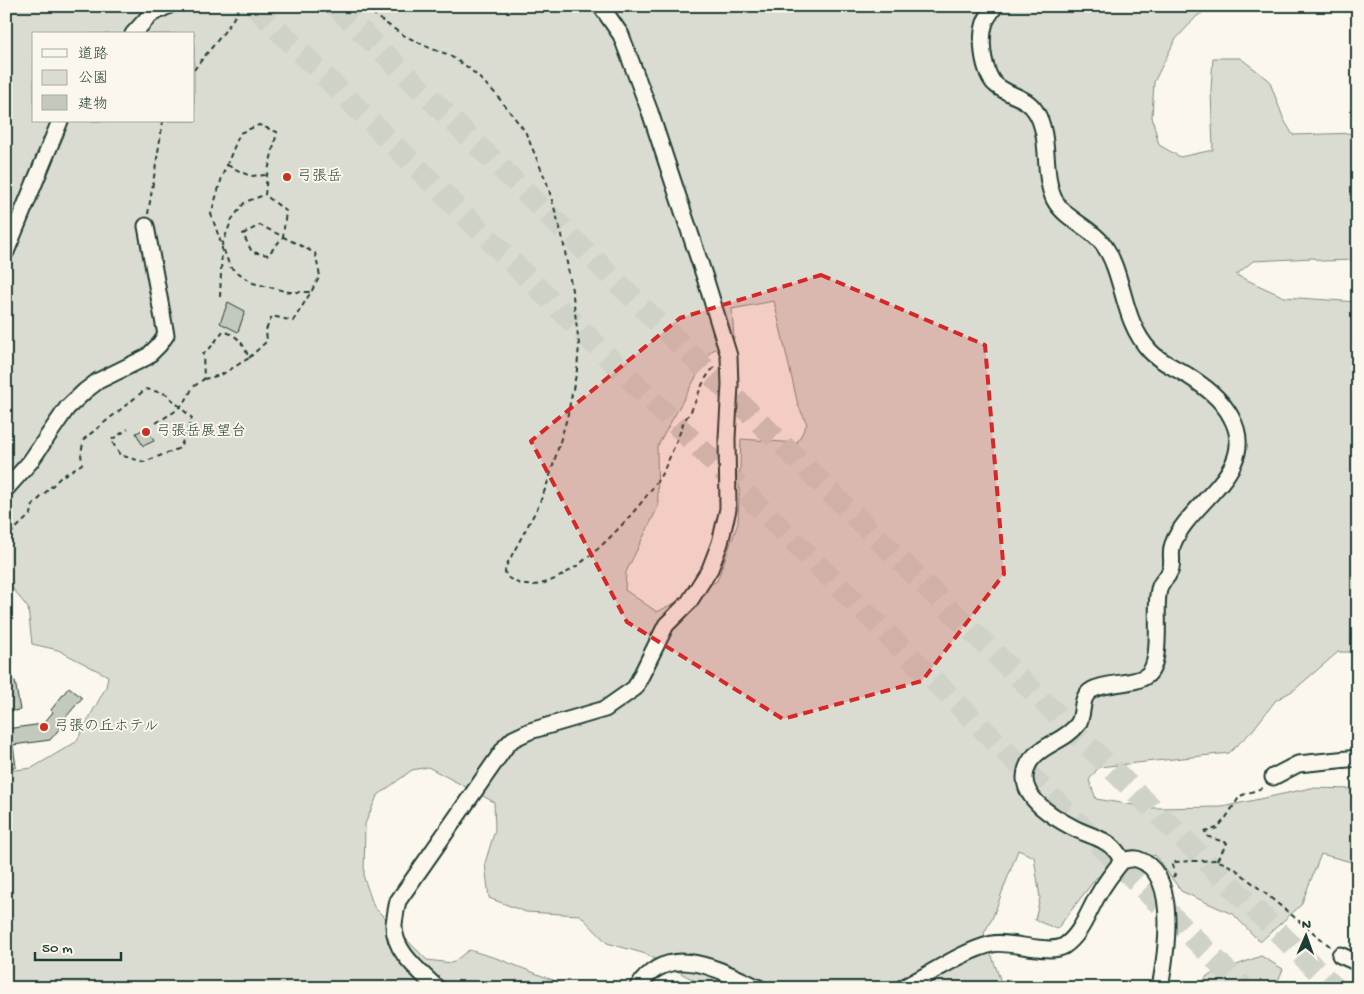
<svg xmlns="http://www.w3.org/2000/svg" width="1364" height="994" viewBox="0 0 1364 994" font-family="'Gochi Hand','Klee One',sans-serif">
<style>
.green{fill:#dbdcd1;stroke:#7d8c82;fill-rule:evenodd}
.building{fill:#c4c9be;stroke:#1f3d34}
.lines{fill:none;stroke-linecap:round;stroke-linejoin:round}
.highway-tunnel{stroke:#cfd2c7;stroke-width:22;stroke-dasharray:22 11;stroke-linecap:butt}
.minor-casing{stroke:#1f3d34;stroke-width:19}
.path{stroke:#1f3d34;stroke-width:2;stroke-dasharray:5 4;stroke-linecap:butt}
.minor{stroke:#fbf7ec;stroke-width:15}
.marked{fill:#d62828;fill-opacity:0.2;stroke:#d62828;stroke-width:4;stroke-dasharray:10 6;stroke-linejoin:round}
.poi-dot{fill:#c8321e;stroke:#fbf7ec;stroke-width:2}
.labels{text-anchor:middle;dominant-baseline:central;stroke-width:4;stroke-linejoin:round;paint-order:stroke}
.poi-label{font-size:15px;fill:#1f3d34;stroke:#fbf7ec;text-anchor:start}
</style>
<rect width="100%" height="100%" fill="#fbf7ec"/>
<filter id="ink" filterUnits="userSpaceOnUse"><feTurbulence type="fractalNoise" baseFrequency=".02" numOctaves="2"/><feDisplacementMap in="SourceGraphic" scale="10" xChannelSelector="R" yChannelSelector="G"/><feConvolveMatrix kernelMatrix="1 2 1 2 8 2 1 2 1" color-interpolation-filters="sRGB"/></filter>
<g filter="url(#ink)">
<!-- green -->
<g class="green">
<path d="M6 6H1214L1197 16 1175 40 1154 82 1152 117 1159 145 1180 157 1213 150 1211 90 1213 58H1240L1269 80 1284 120 1293 135 1358 133V260L1321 261 1313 258 1253 261 1236 275 1284 297 1358 302V652H1338L1294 690 1276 700 1252 731 1229 753 1099 767 1089 780 1096 799 1152 808 1222 807 1311 788 1354 789 1358 790V873L1355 863 1321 854 1301 905 1260 942 1234 915 1181 891 1155 855 1096 878 1057 929 1035 920 1040 898 1034 857 1018 850 992 919 984 933 1003 988H708L646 954 607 943 580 915 526 912 489 898 485 863 495 830 494 802 428 767 412 770 377 796 365 824 364 878 374 907 427 960 452 963 469 950 499 959 573 988H6V771L32 768 76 742 106 687 108 676 58 650 32 644 28 608 6 580ZM34 34H194V121H34ZM774 301 798 405 807 424 797 443 741 439 738 523 717 581 657 612 625 590 626 572 658 507 657 447 710 352 734 339 732 309Z"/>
<path d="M1261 956 1283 969 1275 988H1198L1207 976Z"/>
</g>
<!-- building -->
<g class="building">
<path d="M228 302 245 311 238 332 220 323Z"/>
<path d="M147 428 154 441 143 446 136 433Z"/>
<path d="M15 681 20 710 6 712V682Z"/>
<path d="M69 687 82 698 66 717 68 719 50 740 13 745 16 767 6 768V729L43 724 53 712 51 710Z"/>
</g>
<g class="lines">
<!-- highway-tunnel -->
<g class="highway-tunnel">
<path d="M254 6 1244 988"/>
<path d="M336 6 1335 988"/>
</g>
<!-- minor casing -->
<g class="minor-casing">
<g id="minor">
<path d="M995 6C992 11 988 16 986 20 980 34 982 56 987 70 988 74 992 82 995 84 1007 96 1027 96 1036 112 1051 136 1042 173 1054 199 1065 220 1089 226 1103 244 1125 274 1121 320 1150 351 1160 362 1174 367 1187 375 1204 386 1221 398 1231 417 1261 471 1189 501 1173 544 1169 553 1174 563 1170 571 1165 583 1160 579 1158 595 1155 614 1163 665 1146 676 1133 685 1106 682 1092 690 1079 697 1085 713 1078 724 1063 745 1027 746 1025 777 1024 800 1055 818 1072 827 1086 835 1106 838 1116 851 1119 854 1120 857 1122 861"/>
<path d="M133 34 151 14 168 6"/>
<path d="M6 252 60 121"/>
<path d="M6 489 30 462 67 408 85 391 98 381 147 357 159 345 166 335 146 226"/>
<path d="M1273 777 1298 764 1358 758"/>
<path d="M1340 955 1358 963"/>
<path d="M437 988C420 971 393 952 394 924 395 917 396 909 398 901L506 746 513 739 530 731 605 709 635 688 666 625 689 602 710 569 720 543 728 509 727 438 730 385 729 356 706 281 650 112 621 35 601 6"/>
<path d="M637 988C669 940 719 970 759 988"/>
<path d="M902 988C932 974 960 952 992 944 1009 940 1049 955 1064 946 1081 935 1088 912 1098 895 1105 883 1113 872 1122 861 1126 860 1132 858 1137 859 1180 872 1166 955 1160 988"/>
</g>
</g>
<!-- path -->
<g class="path">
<path d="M366 6 378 18 403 35 432 49 447 54 469 68 494 92 525 131 547 183 562 235 573 296 579 345 577 370 567 418 549 479 539 505 506 566 505 572 507 577C515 582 522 586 532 585 574 584 636 513 658 480 668 465 674 445 682 428 683 420 687 418 691 411 699 395 702 378 716 366"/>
<path d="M194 70C209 49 229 30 240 6"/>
<path d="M227 165 250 176 267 175"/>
<path d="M148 214 163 121"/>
<path d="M221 243 211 214 223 174 240 133 259 125 277 132 267 175 265 195 286 211 283 237 268 255 252 252 243 234 260 225 315 253 320 276 311 292"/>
<path d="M220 297 222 247"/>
<path d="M249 358 267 341 266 330 272 316 293 321 311 292H289L253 283 230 267 222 245 232 219 245 202 264 195"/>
<path d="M156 423 174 412 185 402 193 387 204 379 203 354 211 347 223 331C240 337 242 342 249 358L221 375 204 379"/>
<path d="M10 534 31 514 33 505 61 477 82 464 81 453 84 439 146 389 166 394 192 418 180 448 144 462 120 455 111 440 128 429"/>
<path d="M1217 860 1227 843 1206 836 1205 832 1217 828 1225 819 1240 796 1265 787"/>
<path d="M1173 877 1175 875 1172 865 1173 862 1217 860 1234 868 1331 947"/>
</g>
<!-- minor -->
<use href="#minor" class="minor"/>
</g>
</g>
<!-- marked area -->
<path class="marked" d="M821 275 985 345 1004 574 922 681 783 719 627 622 531 441 680 318Z"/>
<!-- markers -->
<g class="poi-dot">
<circle cx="287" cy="177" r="5"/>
<circle cx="146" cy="432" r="5"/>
<circle cx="44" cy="727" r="5"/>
</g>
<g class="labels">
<!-- poi labels -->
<g class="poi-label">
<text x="297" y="177">弓張岳</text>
<text x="156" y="432">弓張岳展望台</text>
<text x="54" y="727">弓張の丘ホテル</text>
</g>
</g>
<!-- margin -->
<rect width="1364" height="994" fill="none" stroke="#fbf7ec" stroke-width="25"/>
<rect x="12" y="12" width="1339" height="969" fill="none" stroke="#1f3d34" stroke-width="2" filter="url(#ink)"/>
<!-- legend -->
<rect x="32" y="32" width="162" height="90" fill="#fbf7ec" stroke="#a3ada2"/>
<rect x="42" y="49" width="25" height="8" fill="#fbf7ec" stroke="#a3ada2"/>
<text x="78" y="58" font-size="15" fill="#1f3d34">道路</text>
<rect x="42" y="70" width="25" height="15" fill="#dbdcd1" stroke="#a3ada2"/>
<text x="78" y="82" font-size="15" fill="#1f3d34">公園</text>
<rect x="42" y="95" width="25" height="15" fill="#c4c9be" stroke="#a3ada2"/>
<text x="78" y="108" font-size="15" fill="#1f3d34">建物</text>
<!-- north arrow -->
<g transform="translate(1306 936) rotate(2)" stroke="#fbf7ec" stroke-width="4" paint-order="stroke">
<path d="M0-4L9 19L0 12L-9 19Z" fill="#1f3d34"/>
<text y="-8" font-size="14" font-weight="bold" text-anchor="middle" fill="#1f3d34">N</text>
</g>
<!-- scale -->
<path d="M35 952v8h86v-8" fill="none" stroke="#1f3d34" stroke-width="2.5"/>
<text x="42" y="952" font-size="15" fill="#1f3d34" stroke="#fbf7ec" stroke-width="4" paint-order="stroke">50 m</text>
</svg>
